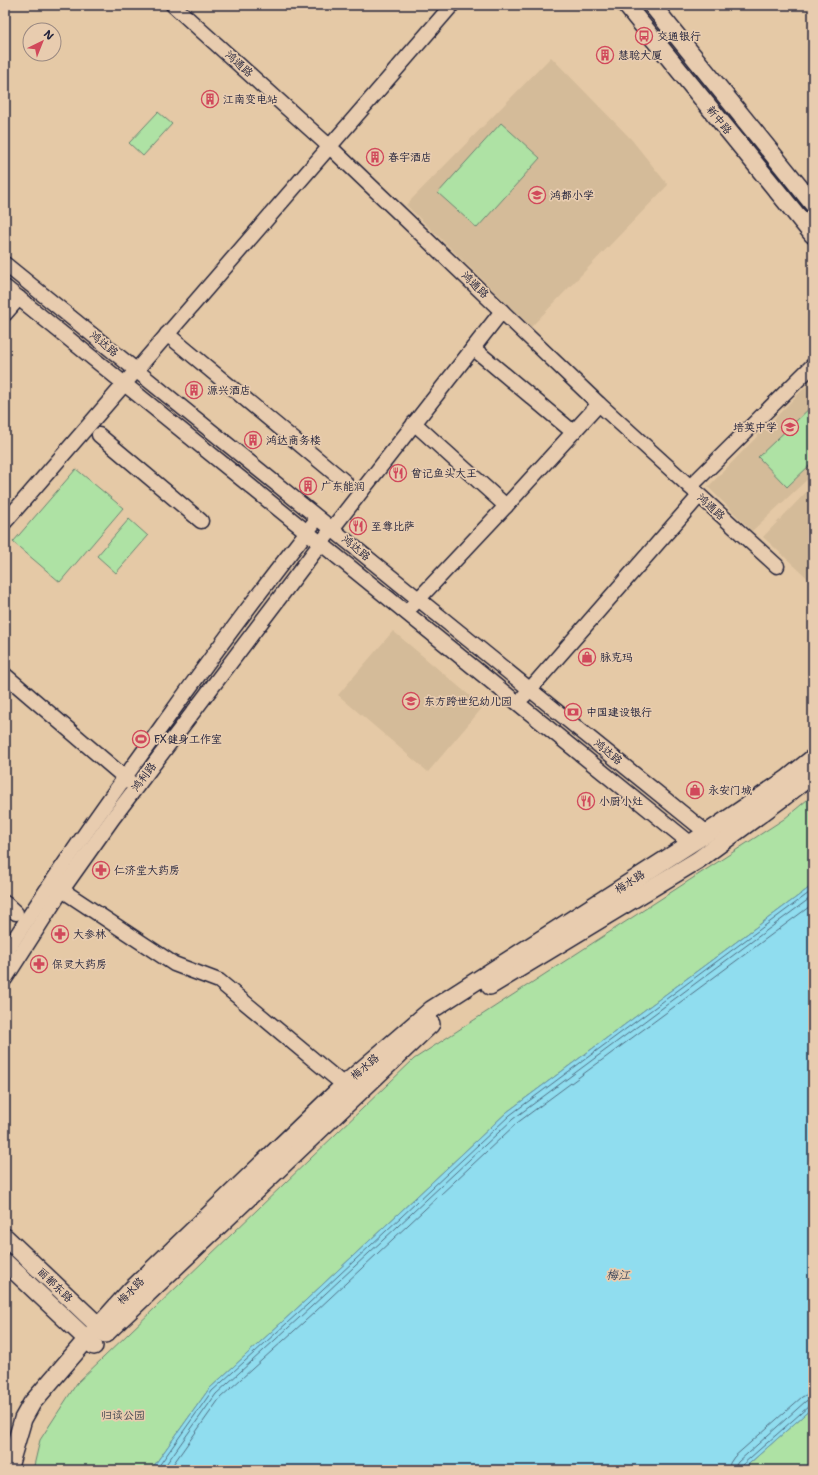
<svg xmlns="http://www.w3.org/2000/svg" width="818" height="1475" viewBox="0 0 818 1475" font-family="'Shantell Sans','LXGW WenKai TC',sans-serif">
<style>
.built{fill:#d4bb99}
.green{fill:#aee2a4;stroke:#688270}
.water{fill:#90ddef;stroke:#6492a7}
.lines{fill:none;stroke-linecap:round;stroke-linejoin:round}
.shore{stroke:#4e6d83;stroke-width:1}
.minor-casing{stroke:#22223b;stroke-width:17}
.major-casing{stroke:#22223b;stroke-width:20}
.minor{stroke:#e8ccaf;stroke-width:14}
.major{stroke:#e8ccaf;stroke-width:17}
.labels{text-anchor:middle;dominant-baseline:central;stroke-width:3.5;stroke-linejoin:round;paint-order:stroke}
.poi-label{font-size:11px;fill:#22223b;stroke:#e8ccaf;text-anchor:start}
.street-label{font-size:11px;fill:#22223b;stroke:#e8ccaf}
.park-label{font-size:11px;fill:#373f4b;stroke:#e8ccaf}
.water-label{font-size:12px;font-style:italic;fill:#323e56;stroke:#e8ccaf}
</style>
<rect width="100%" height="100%" fill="#e5c9a6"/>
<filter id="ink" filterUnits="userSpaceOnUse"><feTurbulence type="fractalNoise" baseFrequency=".025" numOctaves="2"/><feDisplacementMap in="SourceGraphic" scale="8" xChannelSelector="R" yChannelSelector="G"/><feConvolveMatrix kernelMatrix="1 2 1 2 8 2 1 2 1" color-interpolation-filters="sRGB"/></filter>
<g filter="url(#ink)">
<!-- built -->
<g class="built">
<path d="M551 57 631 139 668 185 531 327 406 205Z"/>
<path d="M813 379V474L752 531 708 487Z"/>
<path d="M813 485V583L763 537Z"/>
<path d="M393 631 483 707 428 772 338 695Z"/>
</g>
<!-- green -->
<g class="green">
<path d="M158 112 172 124 143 156 129 143Z"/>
<path d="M501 123 540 158 477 228 438 193Z"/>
<path d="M813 405V462L787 487 758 457Z"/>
<path d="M76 469 123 508 60 582 13 542Z"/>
<path d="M129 519 148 536 116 573 97 556Z"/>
<path d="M813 795V885L507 1112 305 1301 209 1389 151 1470H33L40 1440 77 1383 414 1059 784 819Z"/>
<path d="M813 1407V1470H742Z"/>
</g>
<!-- water -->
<path class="water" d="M813 885V1407L742 1470H151L209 1389 305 1301 507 1112Z"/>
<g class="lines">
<!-- shore -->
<g class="shore">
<path d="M156 1470 212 1391 308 1304 510 1115 813 890"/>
<path d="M162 1470 216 1394 311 1307 513 1119 813 896"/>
<path d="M169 1470 220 1398 315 1312 517 1123 813 904"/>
<path d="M729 1470 730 1463 734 1457 802 1397 808 1394 813 1393"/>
<path d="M735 1470 736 1465 738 1462 806 1401 813 1399"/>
<path d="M740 1470 742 1465 809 1406 813 1404"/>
</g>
<!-- minor casing -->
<g class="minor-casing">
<g id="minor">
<path d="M173 5 330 147 599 404 777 566"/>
<path d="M5 264 707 833"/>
<path d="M5 287 690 843"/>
<path d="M5 314 19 298"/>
<path d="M167 334 345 482"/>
<path d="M473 348 573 432"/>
<path d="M414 423 506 506"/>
<path d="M99 435 201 521"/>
<path d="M690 487 813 365"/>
<path d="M5 522 452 5"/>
<path d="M412 606 506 506 599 404"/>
<path d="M5 675 131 783"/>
<path d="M524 696 699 496"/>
<path d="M62 890 174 964 219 981 344 1085"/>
<path d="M5 903 16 913"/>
<path d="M5 954C53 877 106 803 159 730 209 660 260 591 313 524"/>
<path d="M5 979 62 890 113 818 321 543 502 311"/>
</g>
</g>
<!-- major casing -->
<g class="major-casing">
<g id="major">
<path d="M626 5 813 235"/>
<path d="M652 5 813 204"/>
<path d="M490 986 698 860 785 796 813 774"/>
<path d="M5 1237 106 1333"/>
<path d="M5 1262 94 1346"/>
<path d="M105 1334 431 1024"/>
<path d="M8 1470 23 1419 32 1403 87 1339 131 1290 344 1085 431 1010 707 833 787 779 813 758"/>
</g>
</g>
<!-- minor -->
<use href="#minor" class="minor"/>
<!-- major -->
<use href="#major" class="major"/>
</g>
</g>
<!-- icons -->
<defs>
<g id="bus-ring" transform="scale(0.9)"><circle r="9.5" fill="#e8ccaf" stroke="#d1495b" stroke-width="1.5"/><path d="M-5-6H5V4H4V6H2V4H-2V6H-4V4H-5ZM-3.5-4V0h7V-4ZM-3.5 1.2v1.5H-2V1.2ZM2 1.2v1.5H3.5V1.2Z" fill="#d1495b"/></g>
<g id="building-ring" transform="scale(0.9)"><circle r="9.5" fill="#e8ccaf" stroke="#d1495b" stroke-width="1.5"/><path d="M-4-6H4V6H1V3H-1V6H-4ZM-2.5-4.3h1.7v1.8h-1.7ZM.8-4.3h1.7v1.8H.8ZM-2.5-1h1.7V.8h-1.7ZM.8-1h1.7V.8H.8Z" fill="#d1495b"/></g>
<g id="school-ring" transform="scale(0.9)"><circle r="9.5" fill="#e8ccaf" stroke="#d1495b" stroke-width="1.5"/><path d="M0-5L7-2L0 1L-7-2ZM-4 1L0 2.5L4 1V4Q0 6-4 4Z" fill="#d1495b"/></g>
<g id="restaurant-ring" transform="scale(0.9)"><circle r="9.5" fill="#e8ccaf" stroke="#d1495b" stroke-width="1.5"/><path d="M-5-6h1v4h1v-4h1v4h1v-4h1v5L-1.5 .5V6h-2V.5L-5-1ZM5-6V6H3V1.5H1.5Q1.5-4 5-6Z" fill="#d1495b"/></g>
<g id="shop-ring" transform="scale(0.9)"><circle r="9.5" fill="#e8ccaf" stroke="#d1495b" stroke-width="1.5"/><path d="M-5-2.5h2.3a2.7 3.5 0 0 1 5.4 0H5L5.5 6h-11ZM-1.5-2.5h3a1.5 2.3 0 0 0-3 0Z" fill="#d1495b"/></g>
<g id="bank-ring" transform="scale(0.9)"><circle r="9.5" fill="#e8ccaf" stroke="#d1495b" stroke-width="1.5"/><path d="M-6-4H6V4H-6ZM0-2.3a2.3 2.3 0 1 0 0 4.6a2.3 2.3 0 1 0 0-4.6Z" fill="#d1495b"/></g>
<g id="stadium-ring" transform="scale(0.9)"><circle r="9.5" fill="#e8ccaf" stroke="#d1495b" stroke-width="1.5"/><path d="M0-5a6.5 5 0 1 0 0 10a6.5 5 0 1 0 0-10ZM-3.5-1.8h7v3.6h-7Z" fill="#d1495b"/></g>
<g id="pharmacy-ring" transform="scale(0.9)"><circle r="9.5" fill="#e8ccaf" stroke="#d1495b" stroke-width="1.5"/><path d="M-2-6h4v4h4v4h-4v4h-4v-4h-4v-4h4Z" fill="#d1495b"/></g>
</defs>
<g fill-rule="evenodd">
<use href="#bus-ring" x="644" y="36"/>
<use href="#building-ring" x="605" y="55"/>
<use href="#building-ring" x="210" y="99"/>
<use href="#building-ring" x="375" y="157"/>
<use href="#school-ring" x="537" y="195"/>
<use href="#building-ring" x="194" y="390"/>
<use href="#school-ring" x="790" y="427"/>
<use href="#building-ring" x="253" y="440"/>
<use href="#restaurant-ring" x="398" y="473"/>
<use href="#building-ring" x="308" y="486"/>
<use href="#restaurant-ring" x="358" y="526"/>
<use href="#shop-ring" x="587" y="657"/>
<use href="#school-ring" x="411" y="701"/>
<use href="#bank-ring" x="573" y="712"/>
<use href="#stadium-ring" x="141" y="739"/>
<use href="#shop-ring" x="695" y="790"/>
<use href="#restaurant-ring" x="586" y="801"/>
<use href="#pharmacy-ring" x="101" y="870"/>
<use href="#pharmacy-ring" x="60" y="934"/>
<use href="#pharmacy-ring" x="39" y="964"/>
</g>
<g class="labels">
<!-- poi labels -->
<g class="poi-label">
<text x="657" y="36">交通银行</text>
<text x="618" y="55">慧聪大厦</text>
<text x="223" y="99">江南变电站</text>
<text x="388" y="157">春宇酒店</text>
<text x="550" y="195">鸿都小学</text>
<text x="207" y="390">源兴酒店</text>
<text x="777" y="427" text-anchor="end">培英中学</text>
<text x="266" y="440">鸿达商务楼</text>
<text x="411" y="473">曾记鱼头大王</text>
<text x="321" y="486">广东能润</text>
<text x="371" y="526">至尊比萨</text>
<text x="600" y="657">脉克玛</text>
<text x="424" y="701">东方跨世纪幼儿园</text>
<text x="586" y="712">中国建设银行</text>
<text x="154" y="739">FX健身工作室</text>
<text x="708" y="790">永安门城</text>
<text x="599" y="801">小厨小灶</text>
<text x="114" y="870">仁济堂大药房</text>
<text x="73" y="934">大参林</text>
<text x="52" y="964">保灵大药房</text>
</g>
<!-- street labels -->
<g class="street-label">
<text transform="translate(239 64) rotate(42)">鸿通路</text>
<text transform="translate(719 120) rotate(51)">新中路</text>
<text transform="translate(475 285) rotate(44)">鸿通路</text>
<text transform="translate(104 344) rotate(39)">鸿达路</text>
<text transform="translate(711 507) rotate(42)">鸿通路</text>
<text transform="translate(356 548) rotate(39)">鸿达路</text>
<text transform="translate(608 752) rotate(39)">鸿达路</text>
<text transform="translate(144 777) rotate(-53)">鸿利路</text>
<text transform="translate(630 882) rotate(-33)">梅水路</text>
<text transform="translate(365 1067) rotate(-41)">梅水路</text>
<text transform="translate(55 1285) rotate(44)">丽都东路</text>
<text transform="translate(131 1291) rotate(-46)">梅水路</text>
</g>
<!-- park labels -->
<g class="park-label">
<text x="123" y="1415">归读公园</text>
</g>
<!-- water labels -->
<g class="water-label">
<text x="618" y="1275">梅江</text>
</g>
</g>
<!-- margin -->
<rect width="818" height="1475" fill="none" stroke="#e8ccaf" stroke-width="20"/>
<rect x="10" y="10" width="798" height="1455" fill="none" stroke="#22223b" stroke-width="1.5" filter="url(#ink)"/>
<!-- north arrow -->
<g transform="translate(42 42) rotate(43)"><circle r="19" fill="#e8ccaf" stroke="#998881"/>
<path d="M0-3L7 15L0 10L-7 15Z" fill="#d1495b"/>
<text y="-6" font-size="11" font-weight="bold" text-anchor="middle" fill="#22223b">N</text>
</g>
</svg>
